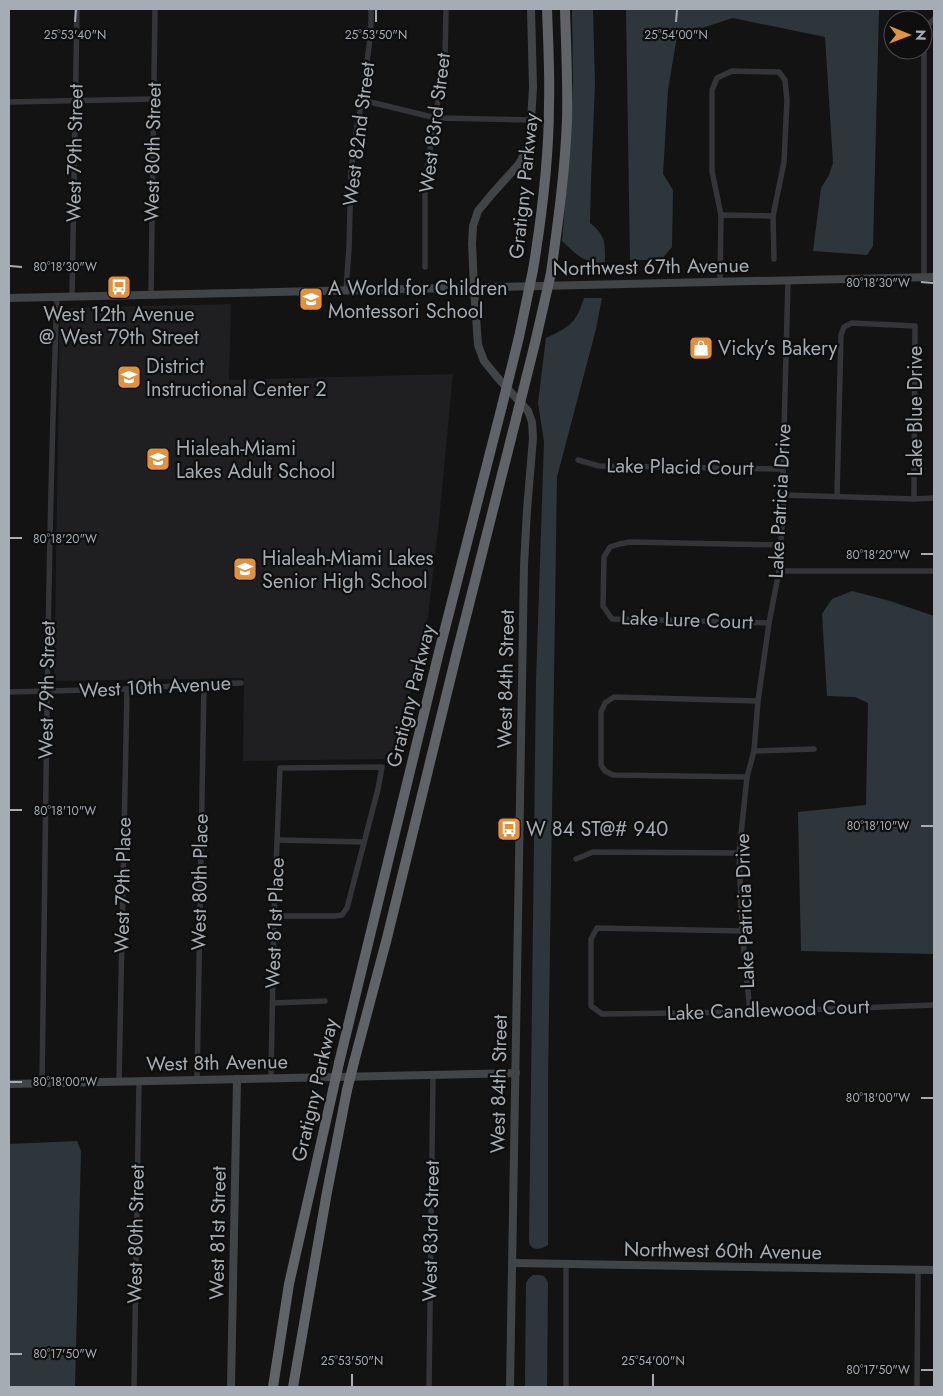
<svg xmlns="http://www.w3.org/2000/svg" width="943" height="1396" viewBox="0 0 943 1396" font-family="Jost,sans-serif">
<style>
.built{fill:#1f1f21}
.water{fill:#2d373b}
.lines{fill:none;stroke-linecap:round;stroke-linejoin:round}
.street{stroke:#343539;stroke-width:5.5}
.secondary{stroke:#424548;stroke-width:8}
.highway{stroke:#606469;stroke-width:10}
.highway-bridge{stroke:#606469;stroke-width:10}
.ticks{fill:none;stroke:#a5acb3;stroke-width:2}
.labels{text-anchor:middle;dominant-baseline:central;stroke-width:4.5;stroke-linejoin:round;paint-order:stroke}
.street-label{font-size:20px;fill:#a5acb3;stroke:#0e0e0f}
.poi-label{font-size:20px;fill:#a5acb3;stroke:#0e0e0f;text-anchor:start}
.ticks-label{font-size:12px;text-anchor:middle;fill:#a5acb3;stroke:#0e0e0f;stroke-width:4.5;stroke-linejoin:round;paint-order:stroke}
</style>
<rect width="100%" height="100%" fill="#131314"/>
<!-- built -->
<path class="built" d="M231 304 229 380 453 374 439 521 428 616 413 673V682L395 759 243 761 244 678 54 681 60 314 66 308Z"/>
<!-- water -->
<g class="water">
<path d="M572 9H593L595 85 591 180 590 223C606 236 605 242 605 262 585 265 575 253 562 241L571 130 573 82Z"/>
<path d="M626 9H879L873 246 867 255 813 251 821 188 829 175 833 163 825 37 733 18 677 36 668 90 663 174 673 190 672 247 661 260H630Z"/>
<path d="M584 298H602L596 329 557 477 548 1081V1245C541 1250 531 1251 529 1242L536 682 544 442 538 403 546 338C569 327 576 324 584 298Z"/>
<path d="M852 591 890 601 934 616V954L801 951 798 812 866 805 868 703 855 697 827 696 822 614 832 599Z"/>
<path d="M77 1141 81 1151 75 1387H9V1144Z"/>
<path d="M533 1275C541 1275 545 1274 548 1283L547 1387H525L526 1283 529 1278Z"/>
</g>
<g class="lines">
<!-- street -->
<g class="street">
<path d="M362 100 436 118 531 120"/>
<path d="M9 102 154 99"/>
<path d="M721 215 773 216"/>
<path d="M425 267V181L445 58 446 9"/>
<path d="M924 277V29L934 19"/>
<path d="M720 281 721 215 712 171V90L717 78 732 71 779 72 785 80 787 100 784 162 773 216 774 259"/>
<path d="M346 290 349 248 351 171 357 127 362 100 371 31V9"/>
<path d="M151 295 155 9"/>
<path d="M72 297 77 9"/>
<path d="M578 460 599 466 783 469"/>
<path d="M784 495 914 499 934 498"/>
<path d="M837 496 841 335 844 327 852 323 915 326 914 499"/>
<path d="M779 571H934"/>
<path d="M769 623 612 619 603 606 604 557 610 547 619 544 630 542 781 545"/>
<path d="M9 692 127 689 204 684 241 683"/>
<path d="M754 751 814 749"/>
<path d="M747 777 613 775 605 771 601 765V712L605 703 614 697 758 701"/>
<path d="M278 840 364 842"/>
<path d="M576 859 593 852 739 853"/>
<path d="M742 931 597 928 591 939V1006L602 1014 750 1012 934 1005"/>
<path d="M273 1003 325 1001"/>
<path d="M750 1012 742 931 739 853 747 777 754 751 758 701 769 623 779 571 784 495 783 469 788 280"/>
<path d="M271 1078 274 916 280 768 382 767 378 789 347 908 342 915 335 916H274"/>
<path d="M197 1080 204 684"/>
<path d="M119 1082 127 689"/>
<path d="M42 1083C46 821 47 559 57 297"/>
<path d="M134 1387 139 1081"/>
<path d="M429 1387 433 1075"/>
<path d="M566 1387V1264"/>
<path d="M917 1387 918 1270"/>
</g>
<!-- secondary -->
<g class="secondary">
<path d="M9 298 934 277"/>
<path d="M9 1084 516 1073"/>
<path d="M512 1263 934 1270"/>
<path d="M231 1387 237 1079"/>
<path d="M510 1387 524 565 527 510 533 438 532 422 528 411 497 377 484 361 478 345 474 288 472 244 473 226 478 211 492 194 519 164 525 153 530 139 533 87 531 9"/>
</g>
<!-- highway -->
<g class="highway">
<path d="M533 270C542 215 549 160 549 104 550 72 548 40 547 9"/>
<path d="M551 273C558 222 565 172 567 120 568 83 566 46 565 9"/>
<path d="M354 1062 387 938 456 656 516 419"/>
<path d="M339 1063 439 652 502 406"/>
<path d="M273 1387 289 1284 333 1090"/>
<path d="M293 1387 327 1192 347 1090"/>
</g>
<!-- highway-bridge -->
<g class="highway-bridge">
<path d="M502 406 519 337 533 270"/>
<path d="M516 419 535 343 551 273"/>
<path d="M333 1090 339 1063"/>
<path d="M347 1090 354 1062"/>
</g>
</g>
<!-- ticks -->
<path class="ticks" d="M75 22 76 10M376 22V10M676 22 677 10M10 266 22 267M921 282 933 283M10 538H22M921 554H933M10 810H22M921 826H933M10 1082H22M921 1098H933M10 1354H22M921 1370H933M352 1386V1374M653 1386V1374"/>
<!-- icons -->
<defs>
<g id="bus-square" transform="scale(1.25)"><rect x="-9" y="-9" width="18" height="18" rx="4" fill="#e2913c" stroke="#0e0e0f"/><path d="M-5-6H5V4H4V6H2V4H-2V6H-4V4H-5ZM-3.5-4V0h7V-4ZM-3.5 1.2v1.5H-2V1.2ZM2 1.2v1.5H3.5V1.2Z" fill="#fff"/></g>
<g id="school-square" transform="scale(1.25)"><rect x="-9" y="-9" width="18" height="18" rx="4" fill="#e2913c" stroke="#0e0e0f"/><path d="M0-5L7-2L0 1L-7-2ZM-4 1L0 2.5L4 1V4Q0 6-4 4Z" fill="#fff"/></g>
<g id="shop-square" transform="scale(1.25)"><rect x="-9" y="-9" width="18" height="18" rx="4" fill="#e2913c" stroke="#0e0e0f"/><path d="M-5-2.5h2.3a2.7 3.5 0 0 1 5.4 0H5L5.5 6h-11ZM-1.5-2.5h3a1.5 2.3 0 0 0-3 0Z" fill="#fff"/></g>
</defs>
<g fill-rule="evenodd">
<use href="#bus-square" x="119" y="287"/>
<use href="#school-square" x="311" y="299"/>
<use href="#shop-square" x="701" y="348"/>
<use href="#school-square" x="129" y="377"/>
<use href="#school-square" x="158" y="459"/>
<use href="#school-square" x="245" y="569"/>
<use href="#bus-square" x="509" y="829"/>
</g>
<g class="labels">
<!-- street labels -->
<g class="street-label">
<text transform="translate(435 123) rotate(-83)">West 83rd Street</text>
<text transform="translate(359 134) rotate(-83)">West 82nd Street</text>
<text transform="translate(153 152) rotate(-89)">West 80th Street</text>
<text transform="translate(75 153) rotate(-89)">West 79th Street</text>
<text transform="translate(524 186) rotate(-84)">Gratigny Parkway</text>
<text transform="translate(651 267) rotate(-1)">Northwest 67th Avenue</text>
<text transform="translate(915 411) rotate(-90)">Lake Blue Drive</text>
<text transform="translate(680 467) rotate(1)">Lake Placid Court</text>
<text transform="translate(780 501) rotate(-87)">Lake Patricia Drive</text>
<text transform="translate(687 620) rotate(2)">Lake Lure Court</text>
<text transform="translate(506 679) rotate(-89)">West 84th Street</text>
<text transform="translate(155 687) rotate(-3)">West 10th Avenue</text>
<text transform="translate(47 690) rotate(-89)">West 79th Street</text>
<text transform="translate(411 696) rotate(-76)">Gratigny Parkway</text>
<text transform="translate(200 882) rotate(-89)">West 80th Place</text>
<text transform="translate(123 885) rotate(-89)">West 79th Place</text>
<text transform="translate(745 911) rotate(-92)">Lake Patricia Drive</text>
<text transform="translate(275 923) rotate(-88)">West 81st Place</text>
<text transform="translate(768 1010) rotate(-2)">Lake Candlewood Court</text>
<text transform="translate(217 1063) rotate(-1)">West 8th Avenue</text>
<text transform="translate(499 1084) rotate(-89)">West 84th Street</text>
<text transform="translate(315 1090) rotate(-77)">Gratigny Parkway</text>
<text transform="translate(431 1231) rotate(-89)">West 83rd Street</text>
<text transform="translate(218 1233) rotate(-89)">West 81st Street</text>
<text transform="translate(136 1234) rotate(-89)">West 80th Street</text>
<text transform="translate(723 1251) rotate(1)">Northwest 60th Avenue</text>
</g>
<!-- poi labels -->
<g class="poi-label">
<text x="328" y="288">A World for Children<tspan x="328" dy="23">Montessori School</tspan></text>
<text x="119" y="314" text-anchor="middle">West 12th Avenue<tspan x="119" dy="23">@ West 79th Street</tspan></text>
<text x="718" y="348">Vicky’s Bakery</text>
<text x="146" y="366">District<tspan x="146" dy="23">Instructional Center 2</tspan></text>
<text x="176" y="448">Hialeah-Miami<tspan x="176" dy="23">Lakes Adult School</tspan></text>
<text x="262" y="558">Hialeah-Miami Lakes<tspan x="262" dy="23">Senior High School</tspan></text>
<text x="526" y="829">W 84 ST@# 940</text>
</g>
</g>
<g class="ticks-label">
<text x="75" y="39">25°53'40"N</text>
<text x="376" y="39">25°53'50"N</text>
<text x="676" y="39">25°54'00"N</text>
<text x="65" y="271">80°18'30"W</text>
<text x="878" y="287">80°18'30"W</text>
<text x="65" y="543">80°18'20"W</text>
<text x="878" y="559">80°18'20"W</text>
<text x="65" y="815">80°18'10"W</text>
<text x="878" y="830">80°18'10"W</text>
<text x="65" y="1086">80°18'00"W</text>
<text x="878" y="1102">80°18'00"W</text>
<text x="65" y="1358">80°17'50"W</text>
<text x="352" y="1365">25°53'50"N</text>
<text x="653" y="1365">25°54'00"N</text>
<text x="878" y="1374">80°17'50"W</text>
</g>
<!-- border -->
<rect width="943" height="1396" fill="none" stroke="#a5acb3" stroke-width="20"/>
<!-- north arrow -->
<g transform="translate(908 35) rotate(91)"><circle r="24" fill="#0e0e0f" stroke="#4a4d51"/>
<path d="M0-4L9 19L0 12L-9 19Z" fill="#e2913c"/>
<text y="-8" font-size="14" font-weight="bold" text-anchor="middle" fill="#a5acb3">N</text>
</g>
</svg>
